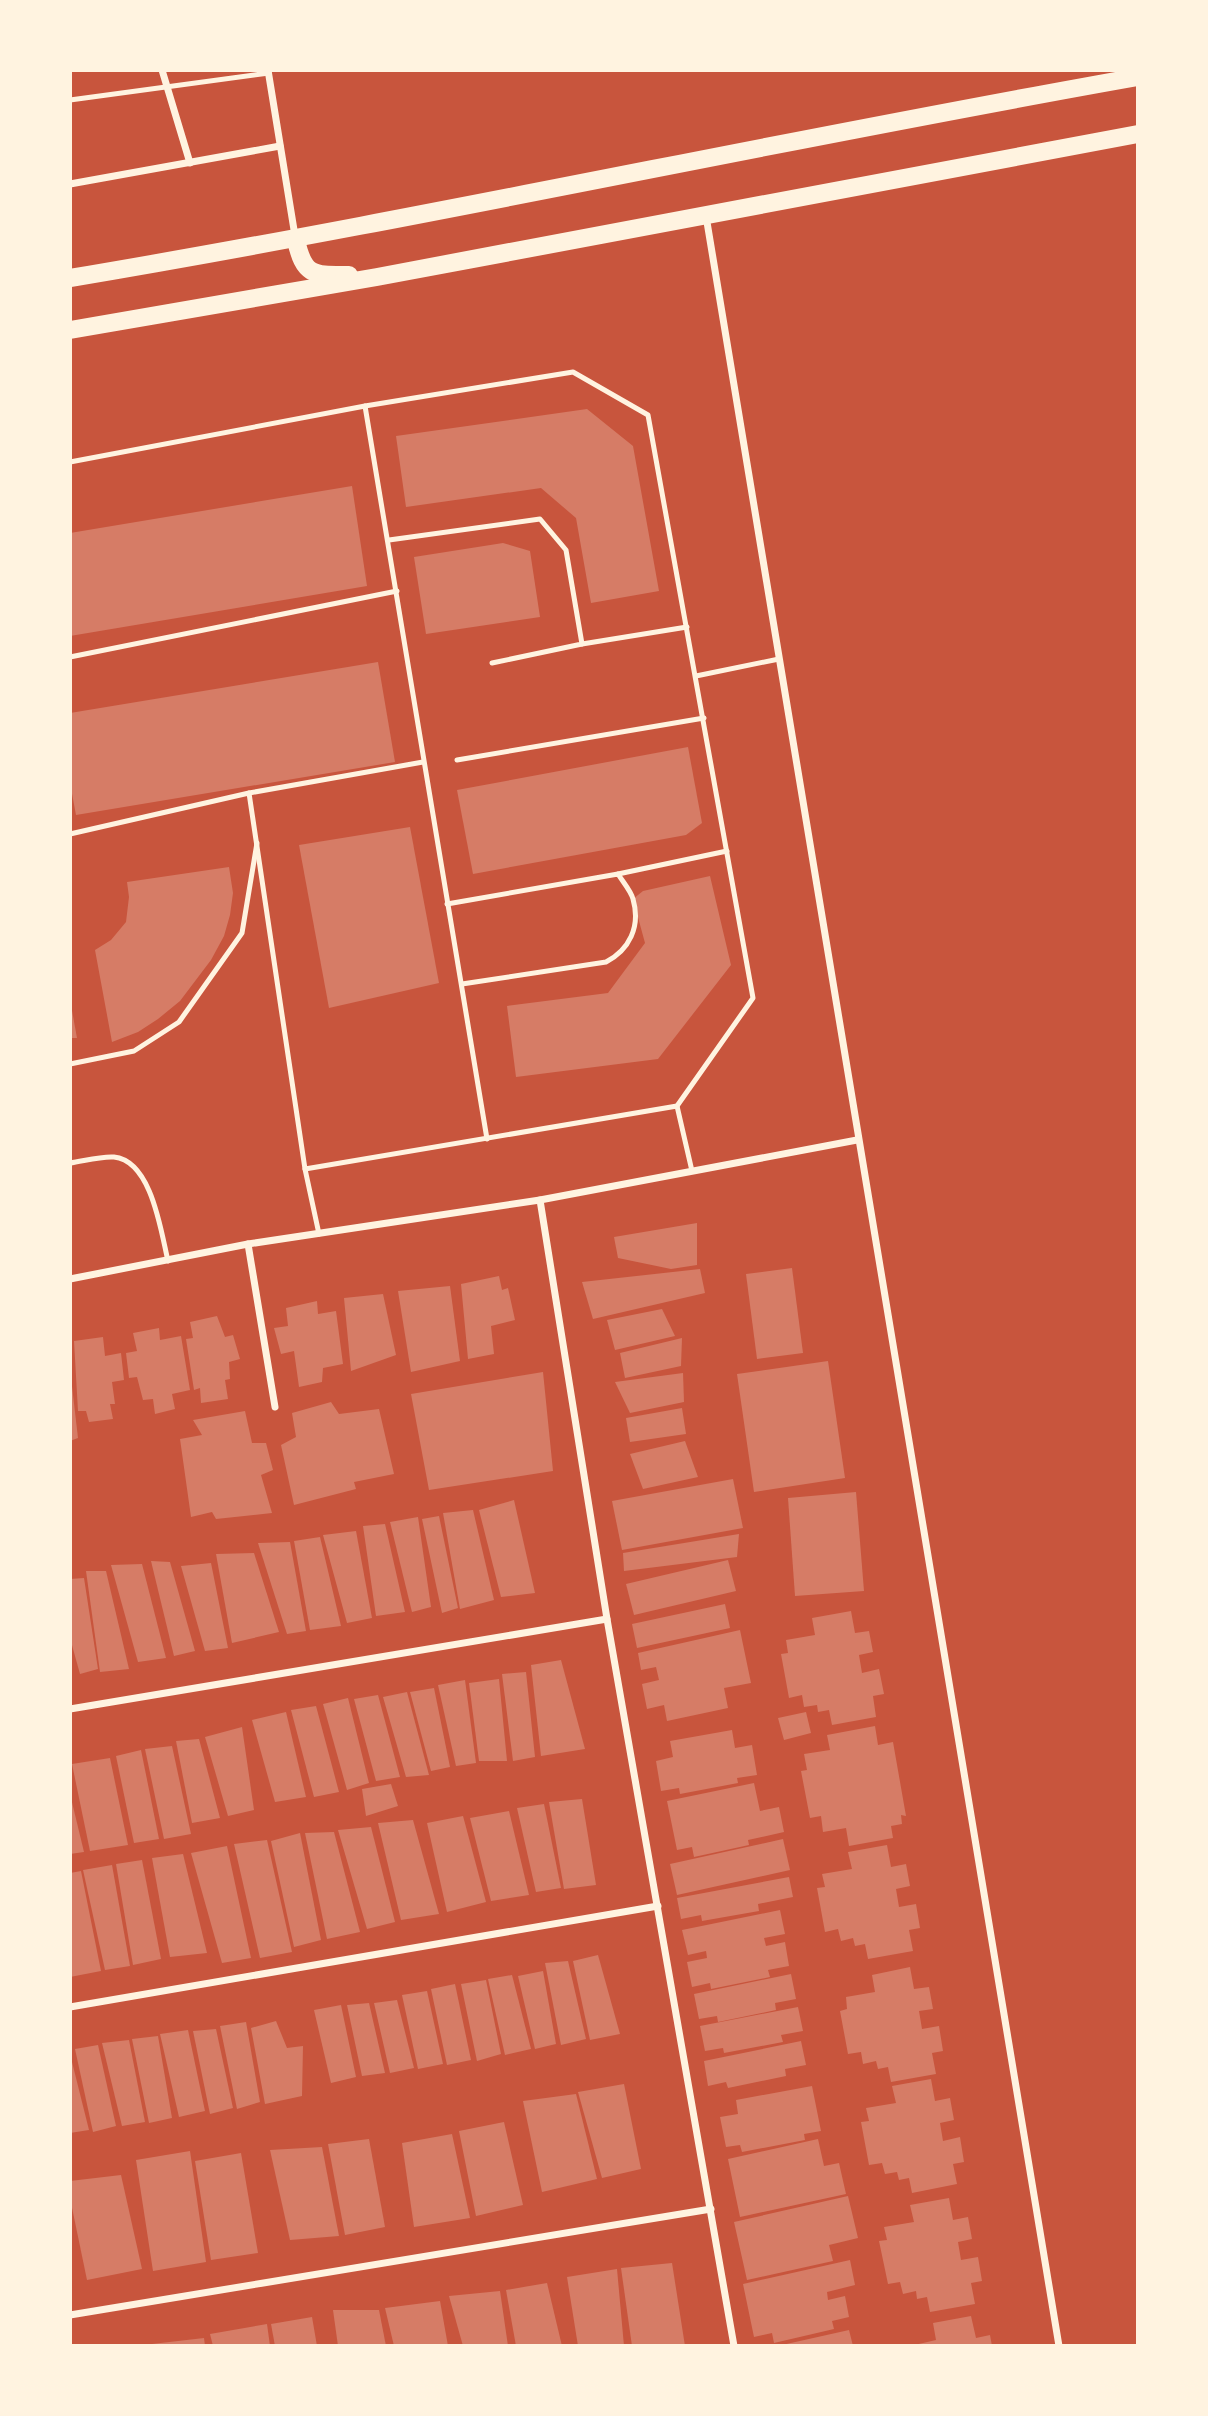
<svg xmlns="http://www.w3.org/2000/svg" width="1208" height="2416" viewBox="0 0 1208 2416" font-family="Quicksand,sans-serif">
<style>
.building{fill:#d67c66}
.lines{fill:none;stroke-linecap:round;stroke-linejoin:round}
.service{stroke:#fff3e0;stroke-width:5}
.minor{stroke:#fff3e0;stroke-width:7}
.primary{stroke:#fff3e0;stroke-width:18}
</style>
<rect width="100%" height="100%" fill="#c8553d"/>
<!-- building -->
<g class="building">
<path d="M587 409 633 446 659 591 591 603 576 518 541 488 406 507 396 436Z"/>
<path d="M352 486 367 586 70 636V533Z"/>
<path d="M503 543 530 551 540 617 426 634 414 557Z"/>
<path d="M378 662 395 762 76 815 70 783V713Z"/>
<path d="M688 747 702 823 686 835 473 874 457 790Z"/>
<path d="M410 827 439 983 329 1008 299 845Z"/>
<path d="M229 867 233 893 230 915 224 936 211 960 180 1001 158 1019 138 1032 112 1042 95 950 111 940 126 922 129 897 127 882Z"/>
<path d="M710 876 731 965 658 1059 516 1077 507 1006 608 993 645 943 633 899 643 891Z"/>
<path d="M70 1005H71L77 1038H70Z"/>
<path d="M697 1223V1265L671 1269 618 1258 614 1237Z"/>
<path d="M792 1268 803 1353 757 1359 746 1274Z"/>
<path d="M700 1269 705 1293 593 1319 582 1282Z"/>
<path d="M499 1276 502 1290 508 1288 515 1320 491 1326 494 1354 468 1359 461 1284Z"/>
<path d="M450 1286 460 1361 411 1372 398 1291Z"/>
<path d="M383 1294 396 1355 351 1371 344 1298Z"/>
<path d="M317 1301 318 1314 336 1311 343 1364 323 1368 322 1382 299 1387 294 1351 281 1354 274 1328 288 1326 286 1308Z"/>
<path d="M662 1309 675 1336 615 1350 607 1320Z"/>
<path d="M217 1316 225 1337 233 1335 240 1359 229 1362 230 1379 225 1380 228 1399 201 1403 200 1388 194 1390 186 1339 193 1338 190 1322Z"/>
<path d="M159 1328 160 1340 181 1336 190 1390 172 1394 175 1409 155 1414 153 1399 143 1400 137 1377 129 1378 126 1353 137 1351 133 1333Z"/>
<path d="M103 1337 105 1356 121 1353 124 1380 112 1382 115 1404H110L113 1419 89 1422 86 1411H78L74 1341Z"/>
<path d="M682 1338 681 1366 625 1378 620 1353Z"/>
<path d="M828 1361 845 1478 754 1492 737 1374Z"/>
<path d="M70 1369 78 1438 70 1441Z"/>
<path d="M543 1372 553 1471 429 1490 411 1394Z"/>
<path d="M683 1373 684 1402 630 1413 615 1382Z"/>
<path d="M331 1402 339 1414 379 1409 394 1474 354 1482 356 1489 294 1505 281 1445 296 1437 292 1413Z"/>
<path d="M682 1408 686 1434 630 1442 626 1418Z"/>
<path d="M245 1411 252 1443H266L273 1470 261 1475 272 1513 216 1519 212 1512 191 1517 180 1439 202 1435 193 1420Z"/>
<path d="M685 1441 698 1477 643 1489 630 1454Z"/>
<path d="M733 1479 743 1528 622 1550 612 1501Z"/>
<path d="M856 1492 864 1591 795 1596 788 1498Z"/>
<path d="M514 1500 535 1593 501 1597 479 1510Z"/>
<path d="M473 1510 494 1600 460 1609 443 1513Z"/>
<path d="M439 1516 458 1608 442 1613 422 1519Z"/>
<path d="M418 1517 431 1607 412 1612 390 1522Z"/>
<path d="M385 1524 405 1612 376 1616 363 1526Z"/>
<path d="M356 1531 372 1618 347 1623 323 1535Z"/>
<path d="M739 1534 737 1557 624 1571 623 1553Z"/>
<path d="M320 1537 341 1626 310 1630 294 1541Z"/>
<path d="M290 1542 306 1631 287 1634 258 1543Z"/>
<path d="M254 1553 279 1632 232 1643 216 1554Z"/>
<path d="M728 1560 736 1591 634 1615 626 1584Z"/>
<path d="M151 1561 170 1562 195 1651 174 1656Z"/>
<path d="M211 1563 228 1648 205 1651 181 1566Z"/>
<path d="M142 1564 166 1658 138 1662 111 1565Z"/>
<path d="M86 1571H106L129 1669 100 1672Z"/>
<path d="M84 1578 98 1669 80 1674 70 1638V1579Z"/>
<path d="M725 1604 730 1628 637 1648 632 1624Z"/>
<path d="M851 1611 855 1633 869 1631 873 1652 859 1655 862 1673 879 1669 884 1694 873 1696 876 1717 832 1725 829 1710 818 1712 817 1705 804 1707 802 1695 789 1698 781 1654 788 1653 786 1640 815 1635 812 1618Z"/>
<path d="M740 1630 751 1683 724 1688 728 1708 667 1721 664 1705 647 1709 642 1684 659 1680 656 1667 641 1670 638 1653Z"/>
<path d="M561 1660 585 1749 541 1756 531 1665Z"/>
<path d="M526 1672 535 1757 513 1761 502 1674Z"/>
<path d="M499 1679 507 1761H479L469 1683Z"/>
<path d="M465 1680 476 1763 456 1766 438 1685Z"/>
<path d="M434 1688 450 1767 431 1771 410 1692Z"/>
<path d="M407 1692 429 1775 406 1777 383 1697Z"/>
<path d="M378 1695 400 1777 376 1781 354 1699Z"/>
<path d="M348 1698 369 1783 347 1790 323 1704Z"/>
<path d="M316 1706 339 1792 314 1797 291 1710Z"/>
<path d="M286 1712 306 1797 275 1802 252 1720Z"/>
<path d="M806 1712 811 1733 784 1740 778 1718Z"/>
<path d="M875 1726 878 1745 893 1742 906 1816 901 1815 902 1824 891 1826 893 1838 849 1846 846 1828 823 1832 821 1816 810 1818 801 1771 807 1770 804 1754 830 1750 827 1735Z"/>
<path d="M242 1727 254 1810 228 1816 205 1737Z"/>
<path d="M732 1730 735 1748 752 1745 757 1775 737 1778 738 1783 680 1794 679 1788 661 1791 656 1761 673 1757 670 1741Z"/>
<path d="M199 1739 220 1818 192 1823 176 1741Z"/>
<path d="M172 1746 191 1834 164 1839 145 1749Z"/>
<path d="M141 1750 159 1839 134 1843 116 1756Z"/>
<path d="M110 1758 128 1845 90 1851 72 1764Z"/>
<path d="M754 1783 760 1811 779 1807 784 1832 748 1840 749 1845 694 1857 692 1847 677 1850 667 1801Z"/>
<path d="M391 1784 398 1806 366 1816 362 1789Z"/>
<path d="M70 1794 84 1852 70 1854Z"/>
<path d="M582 1799 596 1885 564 1889 549 1802Z"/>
<path d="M544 1804 561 1888 536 1892 517 1808Z"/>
<path d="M509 1811 529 1895 491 1901 470 1818Z"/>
<path d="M463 1816 486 1902 447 1912 427 1823Z"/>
<path d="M413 1820 439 1914 401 1920 378 1823Z"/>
<path d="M371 1827 395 1922 367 1929 338 1830Z"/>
<path d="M334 1832 360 1932 327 1939 305 1833Z"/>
<path d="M300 1833 321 1940 294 1947 271 1841Z"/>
<path d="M783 1839 790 1870 677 1895 670 1864Z"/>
<path d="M267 1840 292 1952 260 1958 234 1844Z"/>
<path d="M887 1845 891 1867 906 1864 910 1886 896 1889 899 1907 916 1904 920 1928 909 1930 913 1951 868 1959 865 1944 855 1946 853 1938 841 1941 838 1929 825 1932 817 1888 825 1887 822 1874 852 1869 848 1852Z"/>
<path d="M227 1846 251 1958 222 1963 191 1853Z"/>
<path d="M183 1854 207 1953 170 1957 152 1858Z"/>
<path d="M142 1860 161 1959 133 1965 116 1864Z"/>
<path d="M112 1865 130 1966 105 1970 83 1870Z"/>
<path d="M81 1871 101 1971 70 1977V1873Z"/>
<path d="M789 1877 793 1897 758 1904 759 1911 702 1921 701 1915 681 1919 677 1898Z"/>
<path d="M780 1910 785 1934 764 1938 766 1946 785 1942 789 1966 768 1970 770 1977 711 1989 710 1983 692 1987 687 1962 707 1958 706 1951 688 1955 682 1930Z"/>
<path d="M598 1955 620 2034 590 2040 573 1961Z"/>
<path d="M568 1961 586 2039 561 2045 545 1963Z"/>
<path d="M910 1967 914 1989 929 1987 933 2009 919 2011 922 2029 939 2026 943 2051 932 2053 936 2074 891 2082 888 2067 878 2069 876 2061 863 2064 861 2052 848 2054 840 2011 847 2009 846 1997 875 1992 872 1975Z"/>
<path d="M543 1971 556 2044 535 2049 518 1976Z"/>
<path d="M791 1974 796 1999 775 2003 776 2010 718 2022 717 2016 699 2019 694 1994Z"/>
<path d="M512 1975 531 2049 505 2055 488 1979Z"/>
<path d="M486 1980 501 2054 477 2061 461 1984Z"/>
<path d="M455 1984 471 2060 447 2065 431 1989Z"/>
<path d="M427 1991 443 2064 418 2069 402 1995Z"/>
<path d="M397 2000 414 2068 390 2073 374 2003Z"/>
<path d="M369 2003 385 2073 362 2076 347 2005Z"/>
<path d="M341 2005 356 2077 331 2083 314 2010Z"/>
<path d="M798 2007 803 2031 781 2035 783 2042 724 2053 723 2048 705 2051 700 2026Z"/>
<path d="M276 2021 287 2048 303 2046 302 2096 265 2104 251 2028Z"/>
<path d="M246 2022 260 2102 237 2109 220 2026Z"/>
<path d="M216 2029 233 2108 210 2114 193 2031Z"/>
<path d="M188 2030 205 2111 179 2117 160 2034Z"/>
<path d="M158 2036 172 2118 149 2123 132 2039Z"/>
<path d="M129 2040 145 2122 122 2126 102 2043Z"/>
<path d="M801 2041 806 2065 785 2069 786 2076 728 2088 726 2082 708 2086 704 2061Z"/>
<path d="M98 2045 116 2126 93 2132 75 2049Z"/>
<path d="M70 2054 89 2130 70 2133Z"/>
<path d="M931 2079 935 2101 950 2098 954 2120 940 2123 943 2141 960 2137 964 2162 953 2164 957 2184 912 2193 909 2178 899 2180 897 2172 885 2174 882 2163 869 2165 861 2122 869 2121 866 2108 896 2103 892 2086Z"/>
<path d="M624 2084 641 2169 602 2178 578 2092Z"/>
<path d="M812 2086 821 2131 804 2134 805 2140 742 2152 740 2145 726 2147 720 2117 738 2114 736 2100Z"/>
<path d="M576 2094 597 2179 542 2192 523 2101Z"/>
<path d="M504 2122 523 2205 476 2216 459 2131Z"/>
<path d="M452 2134 470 2218 414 2227 402 2143Z"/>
<path d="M369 2139 385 2227 345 2235 328 2144Z"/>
<path d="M818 2139 824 2166 839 2163 846 2194 740 2217 728 2159Z"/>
<path d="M322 2147 339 2236 290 2240 270 2150Z"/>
<path d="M190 2151 206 2262 153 2271 136 2160Z"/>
<path d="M241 2153 258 2253 211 2260 195 2161Z"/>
<path d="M121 2175 142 2269 87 2280 70 2198V2181Z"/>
<path d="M848 2196 858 2238 829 2245 833 2261 747 2280 734 2222Z"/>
<path d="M949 2198 953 2220 968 2217 972 2239 958 2242 961 2260 978 2257 982 2281 971 2283 975 2304 930 2312 927 2297 917 2299 916 2291 903 2294 900 2282 888 2284 879 2241 887 2240 884 2227 914 2222 910 2205Z"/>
<path d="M850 2260 855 2285 827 2292 828 2300 845 2296 849 2317 832 2321 834 2329 774 2343 772 2333 754 2337 743 2284Z"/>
<path d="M672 2263 685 2346H632L621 2268Z"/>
<path d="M617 2269 624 2346H578L567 2277Z"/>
<path d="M547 2283 562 2346H516L506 2290Z"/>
<path d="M500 2291 508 2346H463L449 2296Z"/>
<path d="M440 2301 448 2346H394L385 2308Z"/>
<path d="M333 2310H379L386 2346H338Z"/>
<path d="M971 2316 976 2338 990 2335 992 2346H910L936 2340 933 2323Z"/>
<path d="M312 2317 317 2346H275L271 2324Z"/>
<path d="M267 2324 270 2346H213L210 2334Z"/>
<path d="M849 2330 853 2346H782V2345Z"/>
<path d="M204 2338 205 2346H152V2344Z"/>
</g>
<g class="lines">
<!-- service -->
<g class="service">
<path d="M70 100 269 73"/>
<path d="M365 406 487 1139"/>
<path d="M70 462 365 406 573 372 648 415 753 998 677 1106 305 1169"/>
<path d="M389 540 540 519 566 550 582 644 492 663"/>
<path d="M582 644 687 627"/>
<path d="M70 657 397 591"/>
<path d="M696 676 779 659"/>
<path d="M457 760 704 718"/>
<path d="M249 793 305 1169 319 1234"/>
<path d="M70 834 249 793 423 762"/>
<path d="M618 874 727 851"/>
<path d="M447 904 618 874C623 882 631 891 633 899 641 927 629 950 606 962L462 984"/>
<path d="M70 1064 134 1051 179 1022 242 933 257 843"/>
<path d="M677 1106 692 1171"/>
<path d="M70 1163C84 1161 101 1156 114 1157 152 1161 161 1232 168 1261"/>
</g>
<!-- minor -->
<g class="minor">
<path d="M162 70 190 163"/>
<path d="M268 70 295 236"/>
<path d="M70 184 280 146"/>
<path d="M706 216 1059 2346"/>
<path d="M540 1200 607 1619 734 2346"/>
<path d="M248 1244 275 1407"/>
<path d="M70 1279 248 1244 540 1200 857 1140"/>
<path d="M70 1709 607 1619"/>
<path d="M70 2007 658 1906"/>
<path d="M70 2315 711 2209"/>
</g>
<!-- primary -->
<g class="primary">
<path d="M296 240C304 277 314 275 349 275"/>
<path d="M70 278C427 218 781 140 1138 77"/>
<path d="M70 330 377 277 1138 134"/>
</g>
</g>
<!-- border -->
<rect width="1208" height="2416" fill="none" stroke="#fff3e0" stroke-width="144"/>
</svg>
